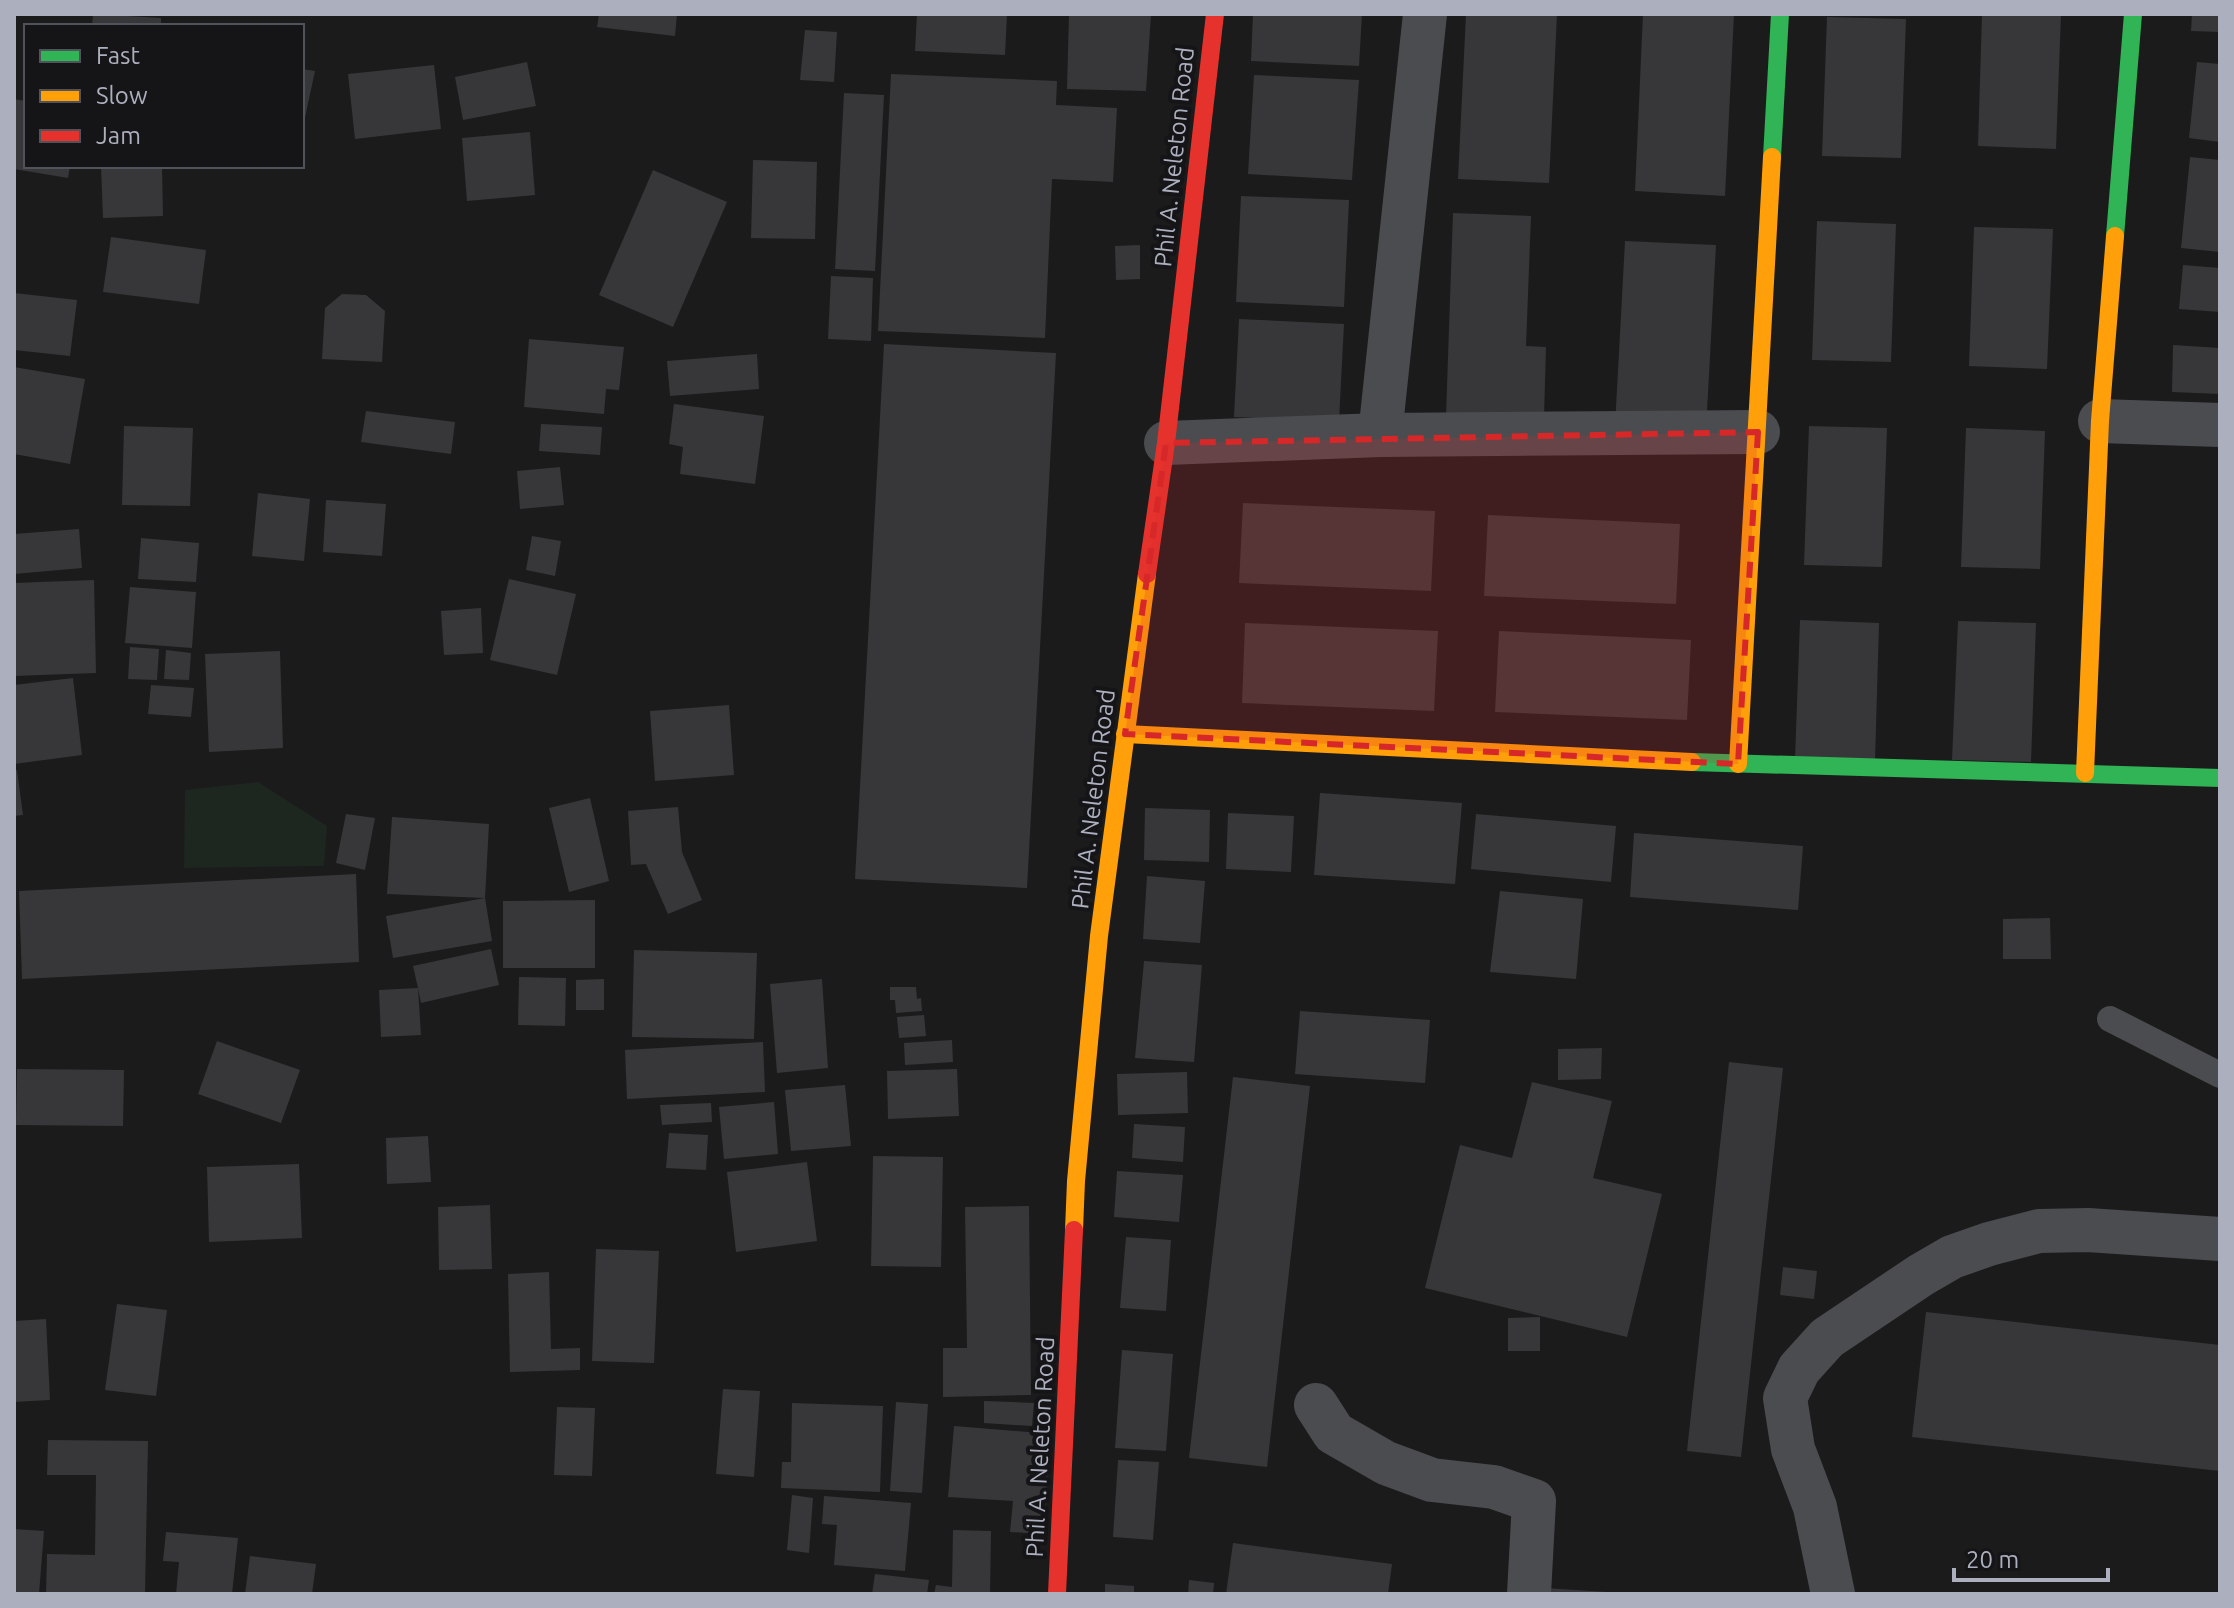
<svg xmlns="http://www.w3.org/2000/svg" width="2234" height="1608" viewBox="0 0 2234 1608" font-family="Ubuntu,sans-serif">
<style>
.green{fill:#1e2620}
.building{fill:#37373a}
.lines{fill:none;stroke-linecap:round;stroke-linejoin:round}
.lane{stroke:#4b4c4f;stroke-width:26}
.street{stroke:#4b4c4f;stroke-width:44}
.fast{stroke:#30b455;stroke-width:18}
.slow{stroke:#ff9f0a;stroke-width:18}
.jam{stroke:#e5322d;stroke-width:18}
.marked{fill:#d62828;fill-opacity:0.2;stroke:#d62828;stroke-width:6;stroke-dasharray:16 10;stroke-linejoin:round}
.labels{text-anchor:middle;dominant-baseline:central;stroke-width:8;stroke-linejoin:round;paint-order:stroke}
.street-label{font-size:24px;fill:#acafbd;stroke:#151518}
</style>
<rect width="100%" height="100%" fill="#1b1b1c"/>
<!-- green -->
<path class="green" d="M258 782 327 826 324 866 184 868 185 790Z"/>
<!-- building -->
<g class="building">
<path d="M93 14 161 18V26H92Z"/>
<path d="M599 14H677L675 36 597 27Z"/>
<path d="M917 14H1007L1005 55 915 51Z"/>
<path d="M1069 14H1151L1146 91 1067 89Z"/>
<path d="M1253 14H1362L1359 66 1251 61Z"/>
<path d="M1466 14H1557L1549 183 1458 179Z"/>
<path d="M1643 14H1734L1725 196 1635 191Z"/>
<path d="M1982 14H2061L2056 149 1978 146Z"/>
<path d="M2192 14H2220V32L2191 31Z"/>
<path d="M1827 17 1906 19 1901 158 1822 156Z"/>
<path d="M805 30 837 32 834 82 800 80Z"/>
<path d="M527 62 536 106 463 120 455 77Z"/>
<path d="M2197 62 2220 64V142L2189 138Z"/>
<path d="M434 65 441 129 355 139 348 74Z"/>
<path d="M302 69 315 71 303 127H302Z"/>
<path d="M891 74 1057 81 1056 105 1117 108 1113 182 1052 179 1045 338 878 331Z"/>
<path d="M1254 75 1359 80 1352 180 1248 174Z"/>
<path d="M844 93 884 95 875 271 835 269Z"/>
<path d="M14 99 26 101V166H70L68 178 14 169Z"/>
<path d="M530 132 535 195 467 201 462 138Z"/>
<path d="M2190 157 2220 160V252L2181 248Z"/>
<path d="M753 160 817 162 815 239 751 238Z"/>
<path d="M101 166H162L163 216 103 218Z"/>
<path d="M653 170 727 202 673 327 599 295Z"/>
<path d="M1241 196 1349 200 1344 307 1236 302Z"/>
<path d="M1453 213 1531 216 1526 346 1546 347 1544 417 1446 415Z"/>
<path d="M1817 221 1896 224 1891 362 1812 360Z"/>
<path d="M1974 227 2053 229 2047 369 1969 366Z"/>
<path d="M111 237 206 250 199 304 103 292Z"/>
<path d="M1625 241 1716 245 1706 430 1615 426Z"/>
<path d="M1140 245V279L1116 280 1115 246Z"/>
<path d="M2183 265 2220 268V312L2179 309Z"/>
<path d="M831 276 873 278 871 341 828 339Z"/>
<path d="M14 293 77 300 70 356 14 350Z"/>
<path d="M342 294 366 295 385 311 382 362 322 359 325 308Z"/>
<path d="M1239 319 1344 324 1339 421 1234 417Z"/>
<path d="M529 339 624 347 619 390 606 389 604 414 524 407Z"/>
<path d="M884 344 1056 353 1027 888 855 879Z"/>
<path d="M2173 345 2220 348V394L2172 392Z"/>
<path d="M757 354 759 389 670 396 667 361Z"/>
<path d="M14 367 85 379 70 464 14 454Z"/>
<path d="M674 404 764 416 755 484 680 474 683 447 669 444Z"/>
<path d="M366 411 455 422 451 454 361 442Z"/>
<path d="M541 424 602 427 600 455 539 451Z"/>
<path d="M124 426 193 428 190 506 122 505Z"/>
<path d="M1809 426 1887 428 1882 567 1804 565Z"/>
<path d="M1966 428 2045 431 2040 569 1961 567Z"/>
<path d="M560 467 564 505 520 509 517 471Z"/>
<path d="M258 493 310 499 304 561 252 556Z"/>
<path d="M326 500 386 504 382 556 323 552Z"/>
<path d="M1243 503 1435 511 1431 591 1239 583Z"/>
<path d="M1488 515 1680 524 1676 604 1484 596Z"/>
<path d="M79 529 82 568 14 574V534Z"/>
<path d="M532 536 561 541 555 576 526 570Z"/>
<path d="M141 538 199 543 196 582 138 579Z"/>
<path d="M509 579 576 594 557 675 490 660Z"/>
<path d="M94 580 96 673 14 676V583Z"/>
<path d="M130 587 196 592 192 648 125 643Z"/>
<path d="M481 608 483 653 444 655 441 611Z"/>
<path d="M1800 620 1879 623 1875 761 1795 759Z"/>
<path d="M1958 621 2036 623 2031 762 1952 760Z"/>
<path d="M1245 623 1438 631 1434 711 1242 703Z"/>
<path d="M1499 631 1691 640 1687 720 1495 712Z"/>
<path d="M130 647 159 649 157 680 128 679Z"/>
<path d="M166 650 191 653 189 680 164 679Z"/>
<path d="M280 651 283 748 209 752 205 654Z"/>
<path d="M73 678 82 755 14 764V685Z"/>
<path d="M151 685 194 688 191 717 148 714Z"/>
<path d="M729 705 734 775 655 781 650 711Z"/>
<path d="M17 770 23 815 14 816V771Z"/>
<path d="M1320 793 1462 803 1455 884 1314 875Z"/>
<path d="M590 798 609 881 569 892 549 808Z"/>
<path d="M678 807 682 852 702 900 668 914 646 864 631 865 628 811Z"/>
<path d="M1145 808 1210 810 1209 862 1144 860Z"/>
<path d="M1228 813 1294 816 1291 872 1226 869Z"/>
<path d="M346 814 375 818 365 870 336 863Z"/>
<path d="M1476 814 1616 826 1611 882 1471 869Z"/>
<path d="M392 817 489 824 485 898 387 894Z"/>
<path d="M1634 833 1803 846 1798 910 1630 897Z"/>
<path d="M356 874 359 962 22 979 19 891Z"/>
<path d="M1147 876 1205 881 1200 943 1143 939Z"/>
<path d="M1500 891 1583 899 1576 979 1490 972Z"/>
<path d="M485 898 492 941 393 958 386 916Z"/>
<path d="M595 900V968H503V901Z"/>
<path d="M2050 918 2051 959H2003V919Z"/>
<path d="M491 949 499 985 421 1003 418 988 421 1035 381 1037 379 990 418 988 413 966Z"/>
<path d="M634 950 757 953 754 1039 632 1037Z"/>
<path d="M1144 961 1202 965 1194 1062 1135 1058Z"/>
<path d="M519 977 566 978 565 1026 518 1025Z"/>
<path d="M604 979V1010H576V980Z"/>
<path d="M822 979 828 1068 777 1073 770 984Z"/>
<path d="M890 987H916L917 999 921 998 922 1011 896 1013 895 1000H890Z"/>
<path d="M1300 1011 1430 1020 1425 1083 1295 1074Z"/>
<path d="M924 1015 926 1036 899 1038 897 1017Z"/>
<path d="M952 1040 953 1062 905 1065 904 1043Z"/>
<path d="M217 1041 300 1070 281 1123 198 1094Z"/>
<path d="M763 1042 765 1092 627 1099 625 1050Z"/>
<path d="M1602 1048 1601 1079 1558 1080V1049Z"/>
<path d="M1729 1062 1783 1068 1741 1457 1687 1451Z"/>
<path d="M17 1069 124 1070 123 1126 16 1125Z"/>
<path d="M957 1069 959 1116 888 1119 887 1071Z"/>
<path d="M1187 1072 1188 1113 1118 1115 1117 1074Z"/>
<path d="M1233 1077 1310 1086 1267 1467 1189 1458Z"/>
<path d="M1532 1082 1612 1101 1593 1178 1662 1194 1627 1337 1425 1288 1460 1145 1512 1158Z"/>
<path d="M845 1085 851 1146 791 1151 785 1090Z"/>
<path d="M774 1102 778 1154 724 1159 719 1107Z"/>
<path d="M711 1103 712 1122 662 1125 660 1105Z"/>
<path d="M1134 1124 1185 1127 1183 1162 1132 1158Z"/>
<path d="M669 1133 708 1135 706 1170 666 1168Z"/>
<path d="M428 1136 431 1182 387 1184 386 1138Z"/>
<path d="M873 1156 943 1157 941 1267 871 1266Z"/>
<path d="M807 1162 817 1241 736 1252 727 1172Z"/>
<path d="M299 1164 302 1238 209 1242 207 1167Z"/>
<path d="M1117 1171 1183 1175 1179 1222 1114 1217Z"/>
<path d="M490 1205 492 1269 439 1270 438 1207Z"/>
<path d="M1029 1206 1031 1395 943 1397V1348H967L965 1207Z"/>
<path d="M1126 1237 1171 1240 1166 1311 1120 1308Z"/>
<path d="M596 1249 659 1251 654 1363 592 1361Z"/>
<path d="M1783 1267 1817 1271 1814 1299 1780 1295Z"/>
<path d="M549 1272 551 1349 580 1348V1370L510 1372 508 1274Z"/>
<path d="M117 1304 167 1310 156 1396 105 1390Z"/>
<path d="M1926 1312 2220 1345V1471L1912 1437Z"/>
<path d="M1540 1317V1351H1508V1318Z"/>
<path d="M46 1319 50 1400 14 1402V1321Z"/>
<path d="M1122 1350 1173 1354 1166 1451 1115 1448Z"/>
<path d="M723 1389 760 1391 754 1477 716 1474Z"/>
<path d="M984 1401 1034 1403 1032 1426 984 1423Z"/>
<path d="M896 1402 928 1404 922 1493 890 1491Z"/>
<path d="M792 1403 883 1406 880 1492 781 1488 782 1462H791Z"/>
<path d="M557 1407 595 1408 592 1476 554 1475Z"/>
<path d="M954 1426 1051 1434 1043 1534 1010 1532 1013 1501 948 1497Z"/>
<path d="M48 1440 148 1441 145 1594H46L47 1554 95 1555 96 1475H47Z"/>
<path d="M1118 1460 1159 1462 1153 1540 1113 1537Z"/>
<path d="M792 1495 813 1498 809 1553 787 1550Z"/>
<path d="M824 1496 911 1503 905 1571 834 1565 837 1525 822 1524Z"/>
<path d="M14 1529 44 1531 39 1594H14Z"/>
<path d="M953 1530 991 1531 990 1594H934L936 1585 952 1587Z"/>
<path d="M166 1532 238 1538 232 1594H176L179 1562 163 1561Z"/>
<path d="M1233 1543 1392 1564 1388 1594H1226Z"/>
<path d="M250 1556 316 1564 312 1594H245Z"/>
<path d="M875 1574 929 1580 927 1594H872Z"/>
<path d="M1189 1580 1214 1583 1213 1594H1188Z"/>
<path d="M1105 1584 1134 1586V1594H1105Z"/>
<path d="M1544 1588 1607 1592V1594H1544Z"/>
</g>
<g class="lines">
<!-- lane -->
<path class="lane" d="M2110 1019 2220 1075"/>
<!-- street -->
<g class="street">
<path d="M2100 421 2220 425"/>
<path d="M1380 435 1425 14"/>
<path d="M1166 443 1380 435 1758 432"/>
<path d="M1316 1405 1334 1433 1386 1463 1432 1480 1494 1487 1534 1501 1529 1594"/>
<path d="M1833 1594 1815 1507 1793 1449 1785 1398 1799 1369 1827 1338 1921 1275 1952 1257 1989 1244 2039 1231 2088 1230 2220 1239"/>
</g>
<!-- fast -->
<g class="fast">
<path d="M1772 157 1780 14"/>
<path d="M2115 236 2133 14"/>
<path d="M1692 762 2220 778"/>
</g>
<!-- slow -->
<g class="slow">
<path d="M1125 734 1692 762"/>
<path d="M1738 764 1772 157"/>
<path d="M2085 773 2100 421 2115 236"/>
<path d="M1074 1230 1076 1181 1099 936 1147 574"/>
</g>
<!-- jam -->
<g class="jam">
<path d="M1147 574 1166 443 1215 14"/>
<path d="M1057 1594 1074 1230"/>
</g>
</g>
<!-- marked area -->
<path class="marked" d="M1758 432 1738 764 1125 734 1166 443Z"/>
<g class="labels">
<!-- street labels -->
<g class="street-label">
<text transform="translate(1174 157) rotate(-84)">Phil A. Neleton Road</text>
<text transform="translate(1093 799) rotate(-83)">Phil A. Neleton Road</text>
<text transform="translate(1040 1447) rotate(-87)">Phil A. Neleton Road</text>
</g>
</g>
<!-- border -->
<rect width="2234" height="1608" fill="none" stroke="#acafbd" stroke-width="32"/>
<!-- legend -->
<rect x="24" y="24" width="280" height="144" fill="#151518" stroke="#51535a" stroke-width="2"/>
<rect x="40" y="50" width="40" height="12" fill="#30b455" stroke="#51535a" stroke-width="2"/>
<text x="96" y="64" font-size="24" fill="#acafbd">Fast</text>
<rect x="40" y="90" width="40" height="12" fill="#ff9f0a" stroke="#51535a" stroke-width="2"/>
<text x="96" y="104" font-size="24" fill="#acafbd">Slow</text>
<rect x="40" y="130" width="40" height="12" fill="#e5322d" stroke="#51535a" stroke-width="2"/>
<text x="96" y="144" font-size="24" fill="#acafbd">Jam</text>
<!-- scale -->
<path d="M1954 1568v12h154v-12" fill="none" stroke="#acafbd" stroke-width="4"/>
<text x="1966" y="1568" font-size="24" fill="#acafbd" stroke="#151518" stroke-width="6" paint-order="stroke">20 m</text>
</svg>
